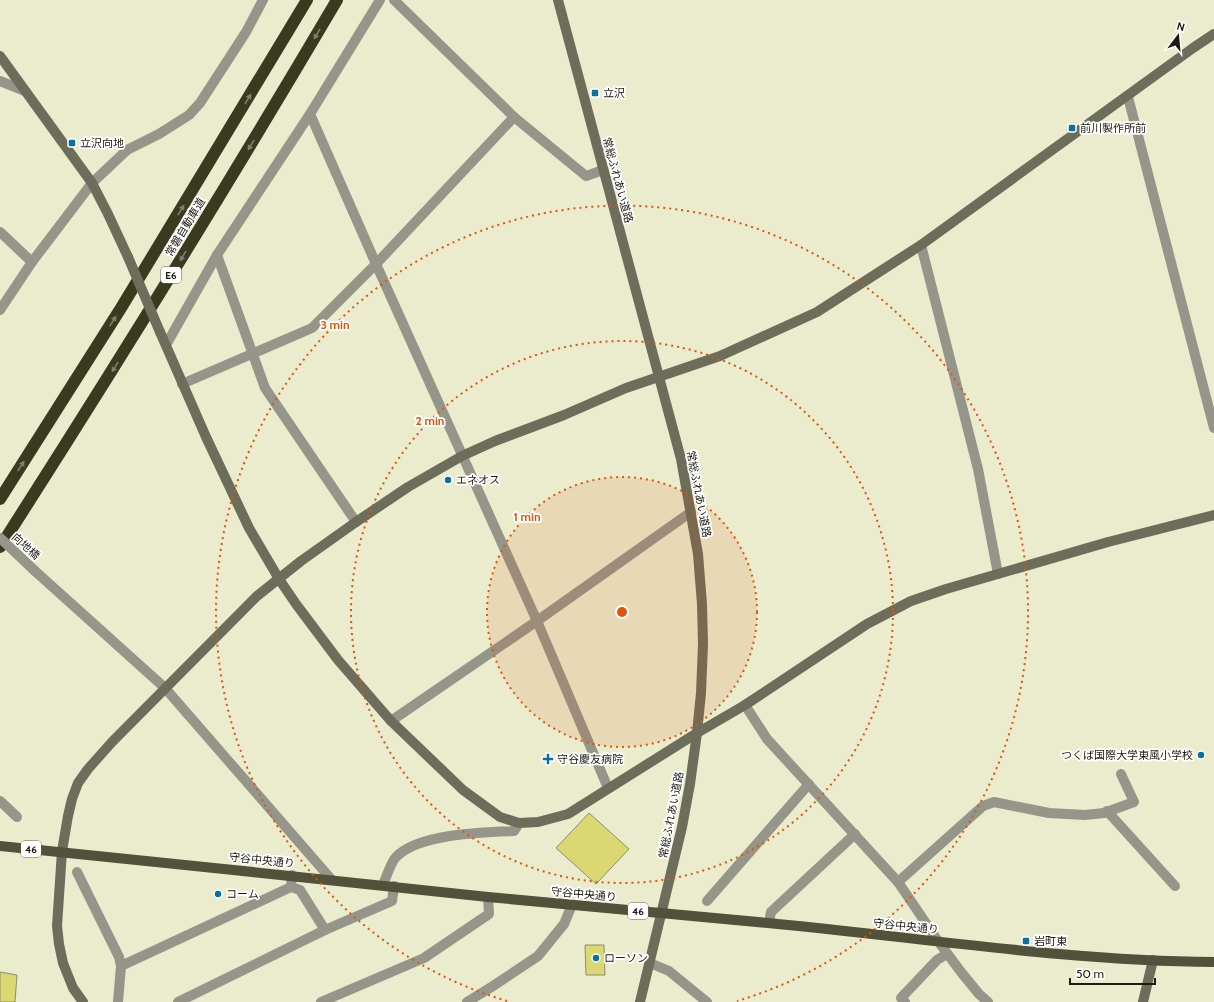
<svg xmlns="http://www.w3.org/2000/svg" width="1214" height="1002" viewBox="0 0 1214 1002" font-family="Cabin,'Noto Sans JP',sans-serif">
<style>
.building{fill:#dbd873;stroke:#8c8c70}
.lines{fill:none;stroke-linecap:round;stroke-linejoin:round}
.street{stroke:#959589;stroke-width:10}
.secondary{stroke:#6d6d5b;stroke-width:10}
.primary{stroke:#51513c;stroke-width:10}
.highway{stroke:#3a3a21;stroke-width:12}
.street-bridge{stroke:#959589;stroke-width:10}
.secondary-bridge{stroke:#6d6d5b;stroke-width:10}
.oneway{fill:#7f7f6f}
.ring{fill:none;stroke:#de560c;stroke-width:2;stroke-dasharray:2 4}
.poi-dot{fill:#0a719e;stroke:#fff;stroke-width:1.5}
.labels{text-anchor:middle;dominant-baseline:central;stroke-width:3.5;stroke-linejoin:round;paint-order:stroke}
.shield{fill:#fff;stroke:#5f5f58;stroke-width:1}
.shield-label{font-size:10px;font-weight:bold;fill:#1b1b11}
.poi-label{font-size:11px;fill:#1b1b11;stroke:#fff;text-anchor:start}
.street-label{font-size:11px;fill:#1b1b11;stroke:#fff}
.centre{fill:#de560c;stroke:#fff;stroke-width:2}
.ring-label{font-size:12px;text-anchor:middle;font-weight:bold;fill:#de560c;stroke:#fff;stroke-width:3.5;stroke-linejoin:round;paint-order:stroke}
</style>
<rect width="100%" height="100%" fill="#ebebcd"/>
<!-- building -->
<g class="building">
<path d="M589 813 629 849 596 884 556 848Z"/>
<path d="M585 945H604L605 975H586Z"/>
<path d="M0 972 17 975 15 1002H0Z"/>
</g>
<g class="lines">
<!-- street -->
<g class="street">
<path d="M394 0 514 117 586 176 603 170"/>
<path d="M0 81 25 91"/>
<path d="M1128 97 1214 428"/>
<path d="M310 114 376 264 537 621 608 788"/>
<path d="M0 232 32 262"/>
<path d="M921 245 978 469 998 574"/>
<path d="M217 255 265 388 356 522"/>
<path d="M0 310 32 262 92 183 127 150 159 134 189 115 200 103 246 32 263 0"/>
<path d="M166 345 217 255 310 114 380 0"/>
<path d="M182 384 312 328 376 264 514 117"/>
<path d="M35 571 165 688 331 879"/>
<path d="M745 705 767 739 898 882 938 941 961 972 979 994 988 1002"/>
<path d="M391 721 537 621 691 512"/>
<path d="M0 801 17 817"/>
<path d="M1107 811 1175 886"/>
<path d="M77 872 119 957 121 966 118 1002"/>
<path d="M898 882 983 806 994 802 1049 813 1085 815 1104 813 1134 802 1121 774"/>
<path d="M383 885C386 878 391 862 396 857 418 834 482 832 514 831L519 823"/>
<path d="M291 887 300 890 325 930"/>
<path d="M707 901 809 784"/>
<path d="M769 923 771 912 855 834"/>
<path d="M650 963 669 971 707 1002"/>
<path d="M121 966 291 887 292 875"/>
<path d="M178 1002 325 930 392 901 394 886"/>
<path d="M321 1002 424 958 489 914 488 897"/>
<path d="M467 1002 493 986 538 956 564 924 572 905"/>
<path d="M905 1002 901 998 937 960 947 954"/>
</g>
<!-- secondary -->
<g class="secondary">
<path d="M558 0 681 459 698 554 702 604 703 644 701 693 697 733 690 784 682 827 640 1002"/>
<path d="M0 56 92 183 108 214 128 257"/>
<path d="M160 332 206 437 249 528 279 579 296 604 338 660 391 721 463 790 500 817 519 823 538 822 568 814 697 733 745 705 867 624 911 601 946 589 1108 542 1214 515"/>
<path d="M83 1002 73 988 63 963 59 944 57 926 62 851 68 816 72 799 78 783 88 769 112 742 257 596 301 561 356 522 408 487 462 456 495 441 564 415 626 388 720 356 817 312 921 245 1193 48 1214 34"/>
<path d="M1143 1002 1153 960"/>
</g>
<!-- primary -->
<path class="primary" d="M0 846C163 862 325 880 488 897 581 906 675 914 768 923 917 937 1065 961 1214 962"/>
<!-- highway -->
<g class="highway">
<path d="M0 499 121 308 307 0"/>
<path d="M0 547C116 366 228 185 337 0"/>
</g>
<!-- street-bridge -->
<path class="street-bridge" d="M0 538 35 571"/>
<!-- secondary-bridge -->
<path class="secondary-bridge" d="M128 257 160 332"/>
</g>
<!-- one-way arrows -->
<defs><path id="oneway-solid" d="M-6-.8H1V-3.2L6.5 0L1 3.2V.8H-6Z"/></defs>
<g class="oneway">
<use href="#oneway-solid" transform="translate(317 34) rotate(121)"/>
<use href="#oneway-solid" transform="translate(248 99) rotate(-59)"/>
<use href="#oneway-solid" transform="translate(251 145) rotate(121)"/>
<use href="#oneway-solid" transform="translate(181 210) rotate(-59)"/>
<use href="#oneway-solid" transform="translate(183 256) rotate(121)"/>
<use href="#oneway-solid" transform="translate(113 321) rotate(-58)"/>
<use href="#oneway-solid" transform="translate(115 367) rotate(122)"/>
<use href="#oneway-solid" transform="translate(21 466) rotate(-57)"/>
</g>
<!-- distance rings -->
<circle cx="622" cy="612" r="135" fill="#de560c" fill-opacity=".12"/>
<g class="ring">
<circle cx="622" cy="612" r="135"/>
<circle cx="622" cy="612" r="271"/>
<path d="M507 1001A406 406 0 1 1 737 1001"/>
</g>
<!-- markers -->
<g class="poi-dot">
<rect x="591" y="89" width="8" height="8" rx="2"/>
<rect x="1068" y="124" width="8" height="8" rx="2"/>
<rect x="68" y="139" width="8" height="8" rx="2"/>
<circle cx="448" cy="480" r="4"/>
<circle cx="1201" cy="755" r="4"/>
<path d="M546 753h4v4h4v4h-4v4h-4v-4h-4v-4h4z"/>
<circle cx="218" cy="894" r="4"/>
<rect x="1022" y="937" width="8" height="8" rx="2"/>
<circle cx="596" cy="958" r="4"/>
</g>
<g class="labels">
<!-- shield labels -->
<g class="shield">
<rect x="161" y="267" width="20" height="16" rx="3"/>
<rect x="21" y="841" width="20" height="16" rx="3"/>
<rect x="628" y="903" width="20" height="16" rx="3"/>
</g>
<g class="shield-label">
<text x="171" y="275">E6</text>
<text x="31" y="849">46</text>
<text x="638" y="911">46</text>
</g>
<!-- poi labels -->
<g class="poi-label">
<text x="603" y="93">立沢</text>
<text x="1080" y="128">前川製作所前</text>
<text x="80" y="143">立沢向地</text>
<text x="456" y="480">エネオス</text>
<text x="1193" y="755" text-anchor="end">つくば国際大学東風小学校</text>
<text x="557" y="759">守谷慶友病院</text>
<text x="226" y="894">コーム</text>
<text x="1034" y="941">岩町東</text>
<text x="604" y="958">ローソン</text>
</g>
<!-- street labels -->
<g class="street-label">
<text transform="translate(618 180) rotate(75)">常総ふれあい道路</text>
<text transform="translate(185 227) rotate(-59)">常磐自動車道</text>
<text transform="translate(699 494) rotate(79)">常総ふれあい道路</text>
<text transform="translate(26 546) rotate(42)">向地橋</text>
<text transform="translate(671 815) rotate(-79)">常総ふれあい道路</text>
<text transform="translate(262 860) rotate(6)">守谷中央通り</text>
<text transform="translate(584 894) rotate(5)">守谷中央通り</text>
<text transform="translate(906 926) rotate(6)">守谷中央通り</text>
</g>
</g>
<circle cx="622" cy="612" r="6" class="centre"/>
<g class="ring-label">
<text x="335" y="329">3 min</text>
<text x="430" y="425">2 min</text>
<text x="527" y="521">1 min</text>
</g>
<!-- north arrow -->
<g transform="translate(1178 36) rotate(16)" stroke="#ffffff" stroke-width="3" paint-order="stroke">
<path d="M0-3L7 15L0 10L-7 15Z" fill="#1b1b11"/>
<text y="-6" font-size="11" font-weight="bold" text-anchor="middle" fill="#1b1b11">N</text>
</g>
<!-- scale -->
<path d="M1070 978v6h85v-6" fill="none" stroke="#1b1b11" stroke-width="2"/>
<text x="1076" y="978" font-size="12" fill="#1b1b11" stroke="#ffffff" stroke-width="3" paint-order="stroke">50 m</text>
</svg>
